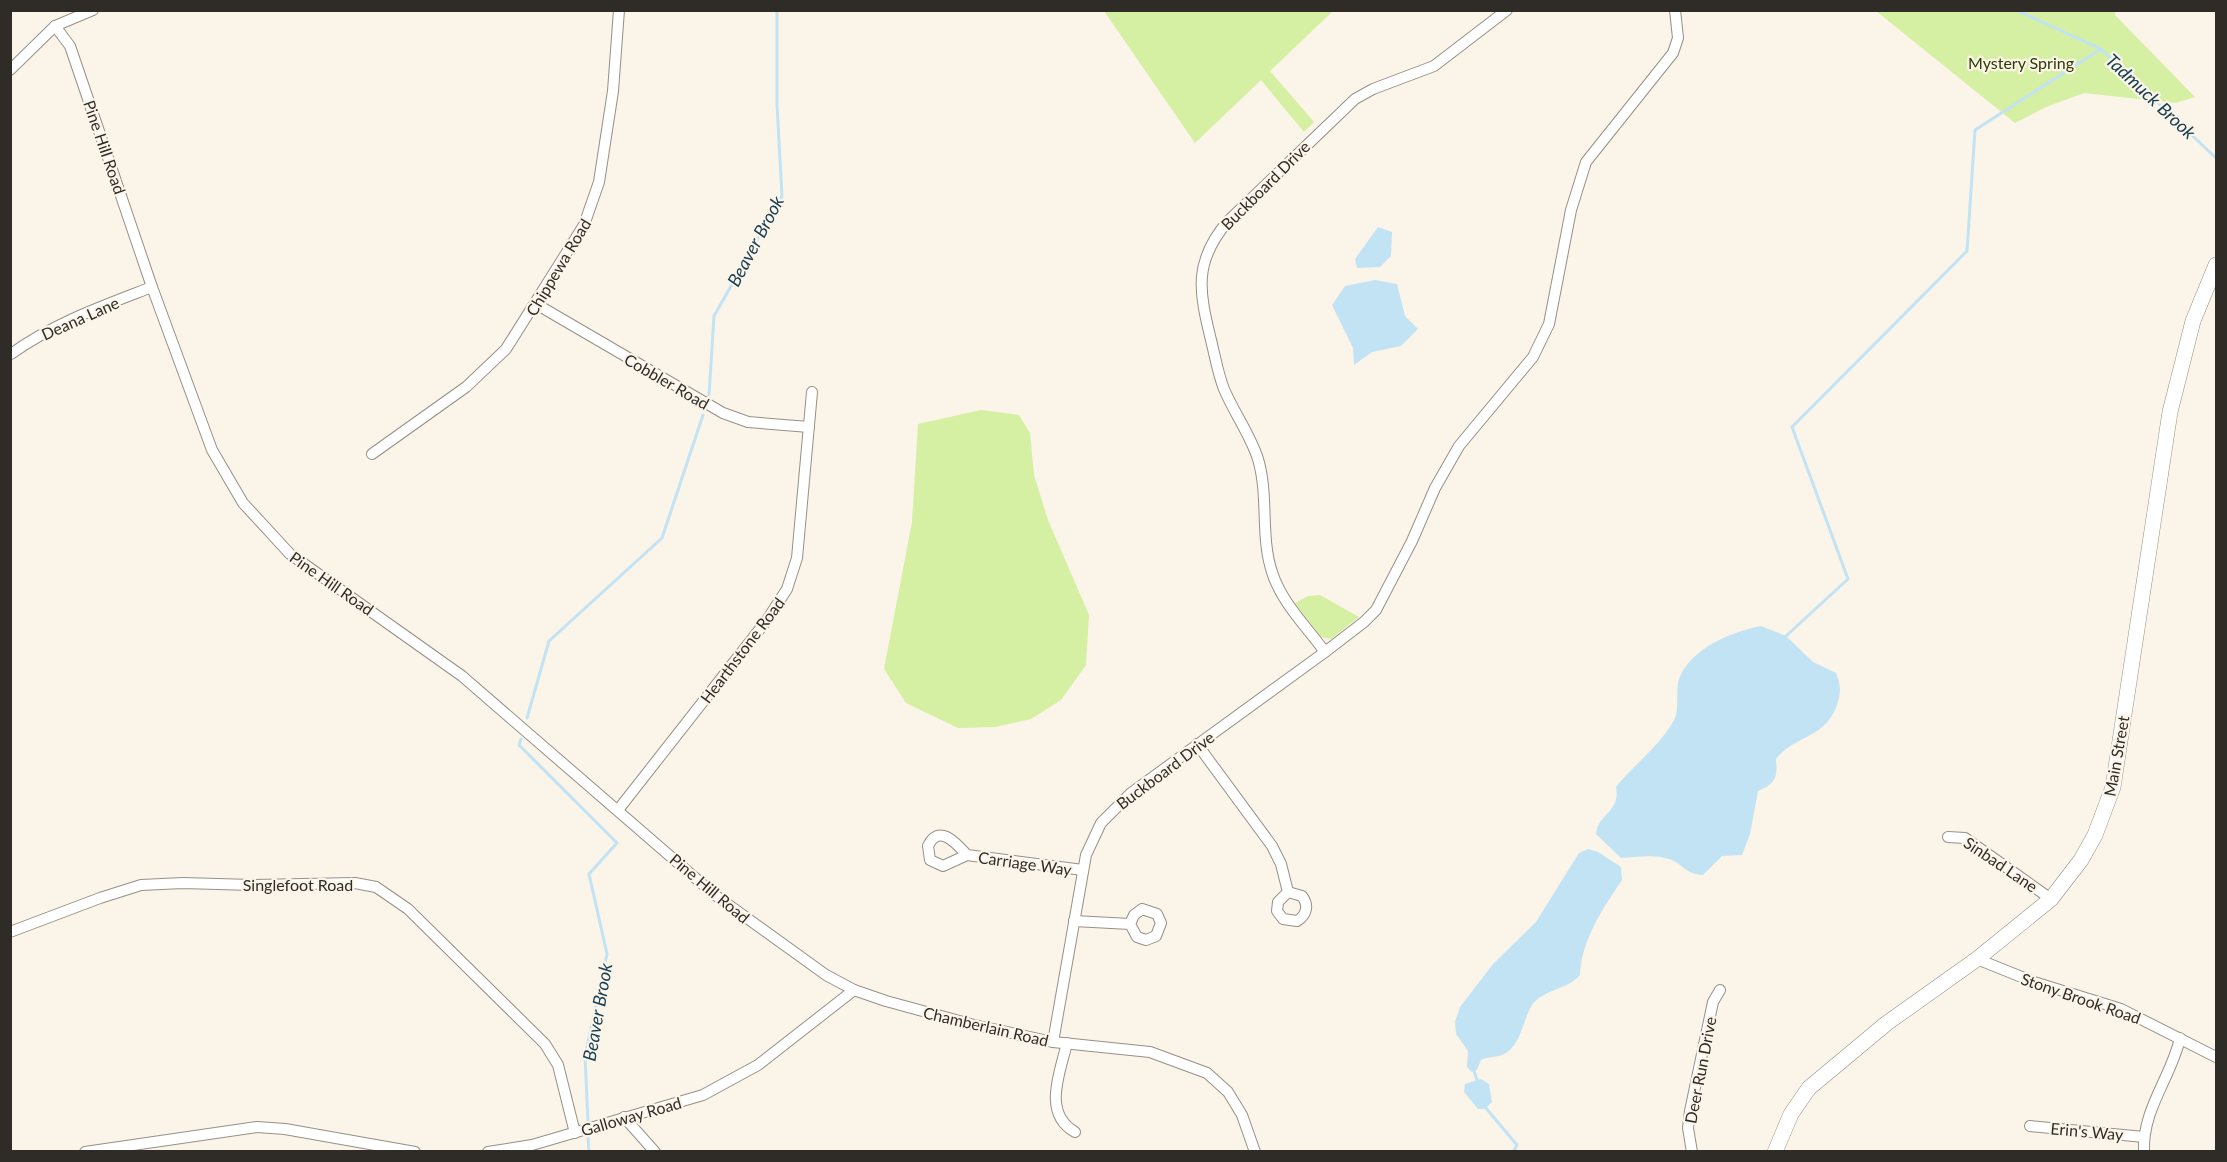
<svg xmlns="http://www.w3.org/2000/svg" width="2227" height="1162" viewBox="0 0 2227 1162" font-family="Lato,sans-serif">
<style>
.green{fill:#d5efa3}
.water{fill:#c2e3f4}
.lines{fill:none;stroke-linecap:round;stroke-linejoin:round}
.stream{stroke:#c2e3f4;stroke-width:3}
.minor-casing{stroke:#969086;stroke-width:12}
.secondary-casing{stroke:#969086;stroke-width:16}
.minor{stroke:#fff;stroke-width:10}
.secondary{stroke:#fff;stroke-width:15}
.labels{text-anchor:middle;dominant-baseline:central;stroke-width:4.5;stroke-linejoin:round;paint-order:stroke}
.park-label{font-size:16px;fill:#2d3c01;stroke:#fbf4e9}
.street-label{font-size:16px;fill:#2f2c28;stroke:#fbf4e9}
.water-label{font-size:18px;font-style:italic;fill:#184052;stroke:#fbf4e9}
</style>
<rect width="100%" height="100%" fill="#fbf4e9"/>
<!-- green -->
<g class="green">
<path d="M1104 11H1333L1270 71 1314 122 1304 132 1261 80 1195 143Z"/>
<path d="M1876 11H2115V15L2195 97 2176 103 2084 93 2046 107 2015 123Z"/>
<path d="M981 410 1019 415 1030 433 1034 475 1048 520 1089 615 1086 665 1061 700 1031 719 995 727 958 728 906 703 884 669 912 522 918 424Z"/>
<path d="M1320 595 1359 617 1331 639 1321 637 1295 603 1308 596Z"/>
</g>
<!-- water -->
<g class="water">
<path d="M1378 227 1392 232 1391 256 1380 267 1357 268 1355 259Z"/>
<path d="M1375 280 1397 284 1405 316 1418 329 1401 346 1372 352 1354 365 1353 348 1332 305 1345 286Z"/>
<path d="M1761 626 1786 636 1813 662 1836 673C1841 685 1841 693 1837 705 1825 739 1796 734 1776 759 1778 778 1775 784 1758 791L1750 834 1742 855 1722 856 1703 875C1685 874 1682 863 1669 859 1655 854 1636 857 1621 858L1596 834C1598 813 1621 812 1616 787 1634 764 1660 746 1674 720 1680 709 1675 692 1679 679 1691 648 1731 632 1761 626Z"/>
<path d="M1588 849 1598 852 1621 867 1622 880C1603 908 1581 941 1580 975 1567 990 1544 989 1532 1005 1523 1019 1521 1046 1504 1054 1497 1058 1488 1056 1481 1060L1477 1070 1472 1072 1467 1067 1468 1051 1456 1034 1455 1022 1460 1007 1493 964 1536 922 1579 853Z"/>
<path d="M1481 1079 1489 1084 1492 1102 1485 1109H1478L1464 1092 1465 1084Z"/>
</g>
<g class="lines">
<!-- stream -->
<g class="stream">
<path d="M2016 10 2101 49 2216 158"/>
<path d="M709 395 714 316 782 196 777 105V10"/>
<path d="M1786 636 1848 579 1792 427 1967 251 1975 130 2101 49"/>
<path d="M527 718 549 641 662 538 703 415"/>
<path d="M521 739 519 745 617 843 589 874 607 954 585 1056 588 1122"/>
<path d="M1474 1071 1478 1083"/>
<path d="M1485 1107 1517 1145 1513 1152"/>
<path d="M588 1137 589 1152"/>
</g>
<!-- minor casing -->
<g class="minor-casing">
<g id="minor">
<path d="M55 26 93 10"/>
<path d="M10 70 55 26 70 46 152 287 212 450 243 503 290 554 462 676 715 895 826 975 854 990 886 1001 974 1025 1053 1042 1150 1052 1207 1073 1228 1092 1242 1115 1255 1152"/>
<path d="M536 304 723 413 748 422 809 427"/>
<path d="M11 354C54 323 103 306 152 287"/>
<path d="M372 454 466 387 506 349 584 225 599 182 613 91 619 10"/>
<path d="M1325 652C1307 627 1281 602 1272 572 1260 536 1269 496 1258 459 1250 434 1234 413 1224 389 1218 374 1215 356 1211 340 1199 291 1193 262 1228 221L1355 99 1373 89 1434 66 1507 10"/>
<path d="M1197 744 1272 846 1281 864 1288 892 1278 902 1277 911 1283 919 1297 921C1307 915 1309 905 1302 896L1288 892"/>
<path d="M618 810 767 620 787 589 797 558 812 392"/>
<path d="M1948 837 1965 838 2051 899"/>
<path d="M967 855C956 843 939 823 928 846L930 860 943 866 967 855 1083 870"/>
<path d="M1074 921 1130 924 1137 937 1146 940 1156 936 1161 923 1157 914 1142 909 1134 915 1130 924"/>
<path d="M10 932 100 898 141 885 183 883 252 885 355 883 376 887 408 909 545 1044 558 1065 575 1133"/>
<path d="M1977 959 2034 982 2121 1009 2216 1057"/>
<path d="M1053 1042 1086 855 1101 823 1131 793 1325 652 1364 622 1376 610 1412 541 1435 488 1459 446 1533 357 1549 324 1571 210 1586 162 1673 53 1678 38 1675 10"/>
<path d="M1067 1043C1060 1073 1042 1113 1075 1132"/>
<path d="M624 1117 655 1152"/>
<path d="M2030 1126 2144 1137"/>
<path d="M85 1152 257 1127 285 1129 415 1152"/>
<path d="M488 1152 532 1145 703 1095 758 1065 854 990"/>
<path d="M1692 1152 1688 1128 1690 1111 1713 1002 1720 990"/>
<path d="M2144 1152C2142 1109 2172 1076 2180 1038"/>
</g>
</g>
<!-- secondary casing -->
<g class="secondary-casing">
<path id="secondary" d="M1775 1152 1791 1114 1809 1088 1887 1023 1977 959 2051 899 2081 860 2095 835 2113 787 2170 412 2193 321 2216 265"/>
</g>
<!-- minor -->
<use href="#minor" class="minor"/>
<!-- secondary -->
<use href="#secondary" class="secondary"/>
</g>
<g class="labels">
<!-- park labels -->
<g class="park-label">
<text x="2021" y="62">Mystery Spring</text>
</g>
<!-- street labels -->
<g class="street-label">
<text transform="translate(105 147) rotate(71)">Pine Hill Road</text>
<text transform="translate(1265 185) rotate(-45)">Buckboard Drive</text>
<text transform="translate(558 267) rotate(-59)">Chippewa Road</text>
<text transform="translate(80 318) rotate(-24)">Deana Lane</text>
<text transform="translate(667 381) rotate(30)">Cobbler Road</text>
<text transform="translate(332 583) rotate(35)">Pine Hill Road</text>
<text transform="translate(742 650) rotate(-53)">Hearthstone Road</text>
<text transform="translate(2116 756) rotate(-80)">Main Street</text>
<text transform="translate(1165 770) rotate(-37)">Buckboard Drive</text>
<text transform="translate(1025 863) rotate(8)">Carriage Way</text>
<text transform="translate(2001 864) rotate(34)">Sinbad Lane</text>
<text x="298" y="884">Singlefoot Road</text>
<text transform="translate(710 888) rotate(40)">Pine Hill Road</text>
<text transform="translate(2081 998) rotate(19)">Stony Brook Road</text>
<text transform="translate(986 1026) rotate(13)">Chamberlain Road</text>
<text transform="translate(1700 1070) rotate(-79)">Deer Run Drive</text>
<text transform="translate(631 1116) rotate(-16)">Galloway Road</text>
<text transform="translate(2087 1131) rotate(5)">Erin's Way</text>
</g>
<!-- water labels -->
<g class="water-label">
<text transform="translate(2151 96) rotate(43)">Tadmuck Brook</text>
<text transform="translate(755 241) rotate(-62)">Beaver Brook</text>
<text transform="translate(597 1012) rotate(-80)">Beaver Brook</text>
</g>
</g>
<!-- border -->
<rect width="2227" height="1162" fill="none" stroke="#2f2c28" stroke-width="24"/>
</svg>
